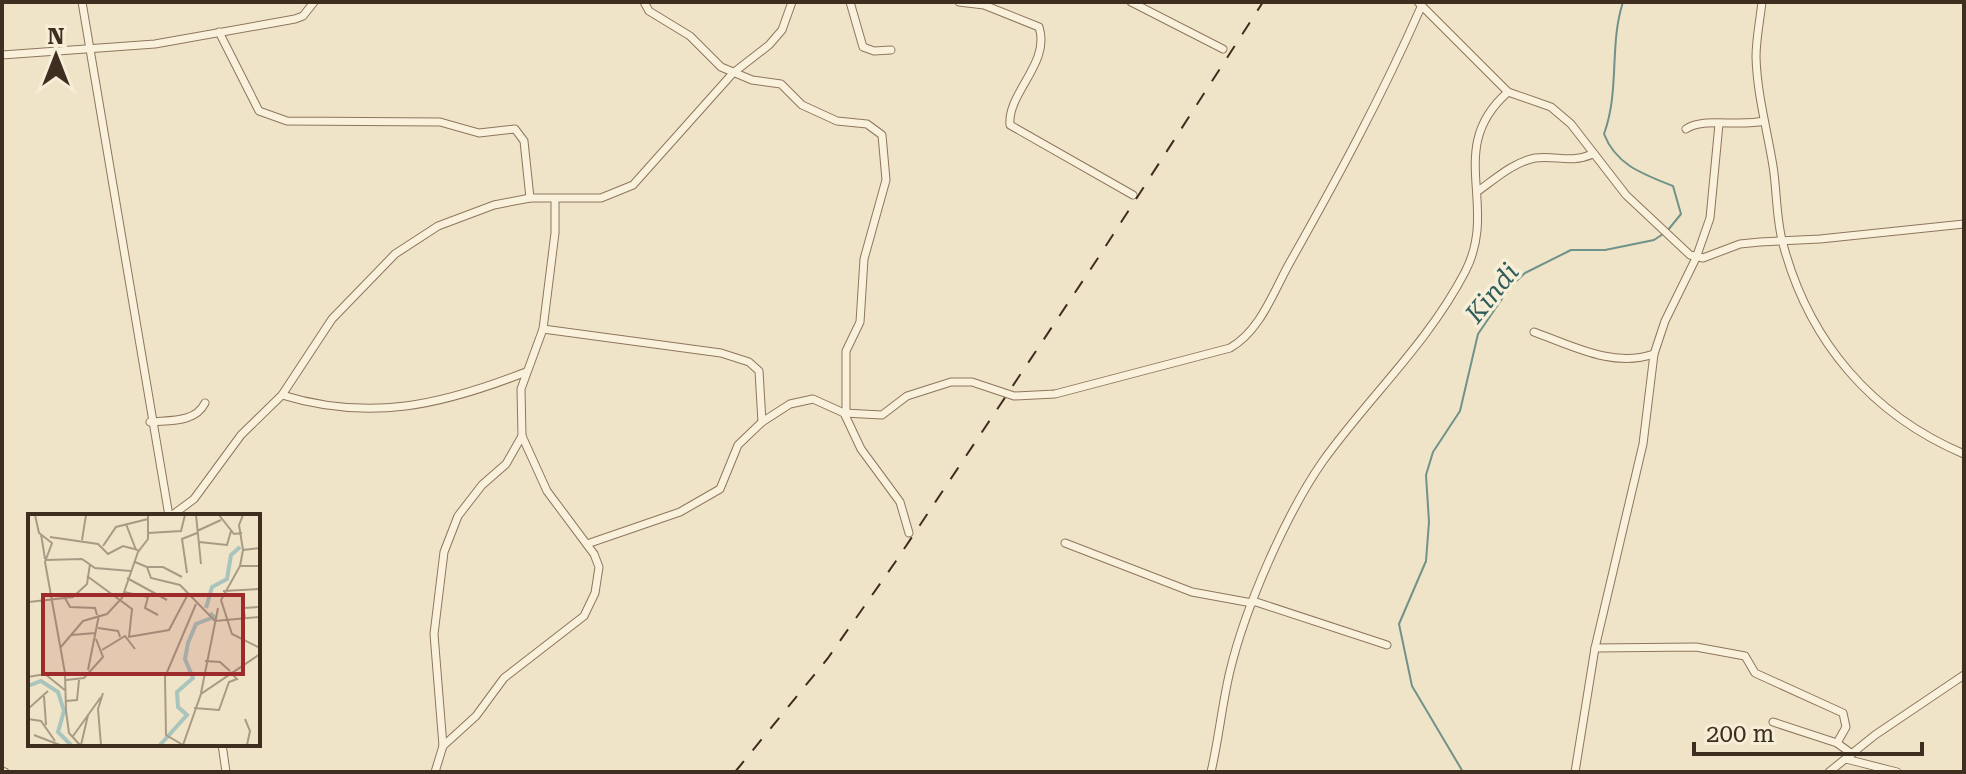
<svg xmlns="http://www.w3.org/2000/svg" width="1966" height="774" viewBox="0 0 1966 774" font-family="'Roboto Serif',serif">
<style>
.lines{fill:none;stroke-linecap:round;stroke-linejoin:round}
.stream{stroke:#6f938a;stroke-width:2}
.street-casing{stroke:#8d765c;stroke-width:9}
.street{stroke:#faf1dc;stroke-width:7}
.rail{stroke:#3d2e20;stroke-width:2;stroke-dasharray:14 14;stroke-linecap:butt}
.labels{text-anchor:middle;dominant-baseline:central;stroke-width:7;stroke-linejoin:round;paint-order:stroke}
.water-label{font-size:26px;font-style:italic;fill:#2f5d5a;stroke:#f7eed8}
.inset-river{fill:none;stroke:#a9c4bc;stroke-width:4}
.inset-road{fill:none;stroke:#a89b85;stroke-width:2}
.view{fill:#9e2a2b;fill-opacity:0.15;stroke:#9e2a2b;stroke-width:4}
.inset-edge{fill:none;stroke:#3d2e20;stroke-width:4}
</style>
<rect width="100%" height="100%" fill="#f0e4c8"/>
<g class="lines">
<!-- stream -->
<g class="stream">
<path d="M1623 2C1609 45 1620 90 1604 134 1616 165 1643 174 1673 186L1681 214 1668 230"/>
<path d="M1463 772 1412 686 1399 624 1426 561 1429 522 1426 475 1433 452 1460 411 1478 334 1510 287 1525 273 1571 250H1605L1654 240 1663 234"/>
</g>
<!-- street casing -->
<g class="street-casing">
<g id="street">
<path d="M82 2 169 516"/>
<path d="M644 2 649 11 690 36 721 67 752 80 781 84 802 105 837 121 867 124 882 135 886 180 864 259 860 322 846 351V413"/>
<path d="M850 2 863 47 874 51 891 50"/>
<path d="M959 2 984 5 1039 27C1051 63 1007 93 1010 125L1133 195"/>
<path d="M1131 2 1223 49"/>
<path d="M1418 2 1508 92 1551 107 1571 124 1626 195 1690 255 1703 258 1740 244 1760 242 1820 239 1964 224"/>
<path d="M1762 2C1760 20 1756 39 1756 57 1757 94 1767 129 1773 166 1777 191 1776 219 1783 244 1809 342 1872 415 1964 454"/>
<path d="M219 32 259 111 287 121 440 122 479 133 515 129 524 141 530 198"/>
<path d="M2 55 155 44 295 19 303 16 314 2"/>
<path d="M1686 129C1702 117 1739 127 1764 121"/>
<path d="M1478 191C1495 179 1514 162 1535 158 1557 155 1569 164 1593 154"/>
<path d="M543 329 721 353 749 362 759 371 762 422"/>
<path d="M1534 332C1573 346 1613 368 1654 354"/>
<path d="M282 395C370 422 442 405 526 372"/>
<path d="M844 413 882 415 907 396 951 382H972L1014 396 1055 394 1230 348C1260 331 1273 293 1289 264 1337 179 1382 96 1421 7"/>
<path d="M150 422C170 420 195 423 205 403"/>
<path d="M171 516 194 499 241 435 282 395 332 319 395 254 438 226 494 205 530 198H601L633 185 733 73 769 45 782 30 792 2"/>
<path d="M1065 543 1192 592 1252 603"/>
<path d="M587 544 680 512 720 489 738 445 762 422 790 404 813 399 844 413 861 449 900 502 909 533"/>
<path d="M1253 601 1387 645"/>
<path d="M1595 648 1696 647 1745 656 1755 673 1843 713 1846 727 1837 743"/>
<path d="M1773 722 1837 743 1852 754"/>
<path d="M222 744 226 772"/>
<path d="M443 746 434 634 444 552 458 516 482 485 506 464 522 436 521 389 543 329 555 233V200"/>
<path d="M1846 759 1897 772"/>
<path d="M2 771 5 772"/>
<path d="M435 772 443 746 476 716 504 678 584 616 595 593 599 567 594 554 547 491 522 436"/>
<path d="M1211 772C1219 738 1222 704 1230 671 1245 608 1286 514 1323 461 1369 397 1428 343 1465 272 1500 205 1444 148 1508 92"/>
<path d="M1575 772 1595 648 1643 444 1654 354 1665 321 1696 258 1710 218 1719 124"/>
<path d="M1829 772 1875 735 1964 675"/>
</g>
</g>
<!-- street -->
<use href="#street" class="street"/>
<!-- rail -->
<path class="rail" d="M735 772 828 658 896 561 1098 258 1263 2"/>
</g>
<g class="labels">
<!-- water labels -->
<g class="water-label">
<text transform="translate(1492 293) rotate(-51)">Kindi</text>
</g>
</g>
<!-- overview -->
<g transform="translate(28 514)">
<rect width="232" height="232" fill="#f0e4c8"/>
<path class="inset-river" d="M178 94 184 73 199 65 203 41 212 33M0 172 13 167 30 178 36 197 30 218 43 231M132 231 159 201 150 193 149 178 165 164 157 145 160 129 168 110 186 103 182 99"/>
<path class="inset-road" d="M7 1 11 19 24 29 17 48 37 159 38 197 41 219 52 231M168 1 173 50M191 1 206 20 214 19M215 1 211 11 215 36M98 10 108 36M169 17 193 6M120 19 153 17 157 1M13 20 17 45M22 23 70 30 80 40 95 32 110 36M54 26 58 1M171 28 199 31 203 17M75 32 88 13 120 5M17 46 54 45 67 54 103 57M107 48 119 53 123 64 152 71 187 107 232 103M212 52 215 36 232 34M232 52H212L193 86 204 120 232 134M119 53H135L154 63M159 59 154 25 169 19M59 62 104 95 101 123M99 64 139 86M195 77 232 75M96 78 120 83 117 94 130 101M37 84 42 93 67 94 69 101M1 88 45 83 59 70 62 50M217 103 215 94 232 93M70 114 90 117 92 123M43 121 68 119M100 123 141 116 159 82M32 134 55 107 79 100 94 84 110 38 120 25V1M74 136 97 122 107 135M177 147 192 148 202 157M60 156 71 101M0 163 17 160 38 177M38 166 56 164 75 143 68 125M173 179 190 94M16 182 18 211M38 187 49 186 51 166M166 194 191 196 201 168 209 165 202 158M0 195 20 177M0 205 13 207 27 227M217 205 222 217 219 231M6 221 32 231M45 222 73 183M53 231 60 201M73 231 70 195 75 179M155 231 138 221 137 163 168 90M155 231 173 180 232 140"/>
<path class="view" d="M15 81H215V160H15Z"/>
<rect width="232" height="232" class="inset-edge"/>
</g>
<!-- border -->
<rect width="1966" height="774" fill="none" stroke="#3d2e20" stroke-width="8"/>
<!-- north arrow -->
<g transform="translate(56 56)" stroke="#f7eed8" stroke-width="6" paint-order="stroke">
<path d="M0-6L14 30L0 20L-14 30Z" fill="#3d2e20"/>
<text y="-12" font-size="22" font-weight="bold" text-anchor="middle" fill="#3d2e20">N</text>
</g>
<!-- scale -->
<path d="M1694 742v12h228v-12" fill="none" stroke="#3d2e20" stroke-width="4"/>
<text x="1706" y="742" font-size="24" fill="#3d2e20" stroke="#f7eed8" stroke-width="6" paint-order="stroke">200 m</text>
</svg>
